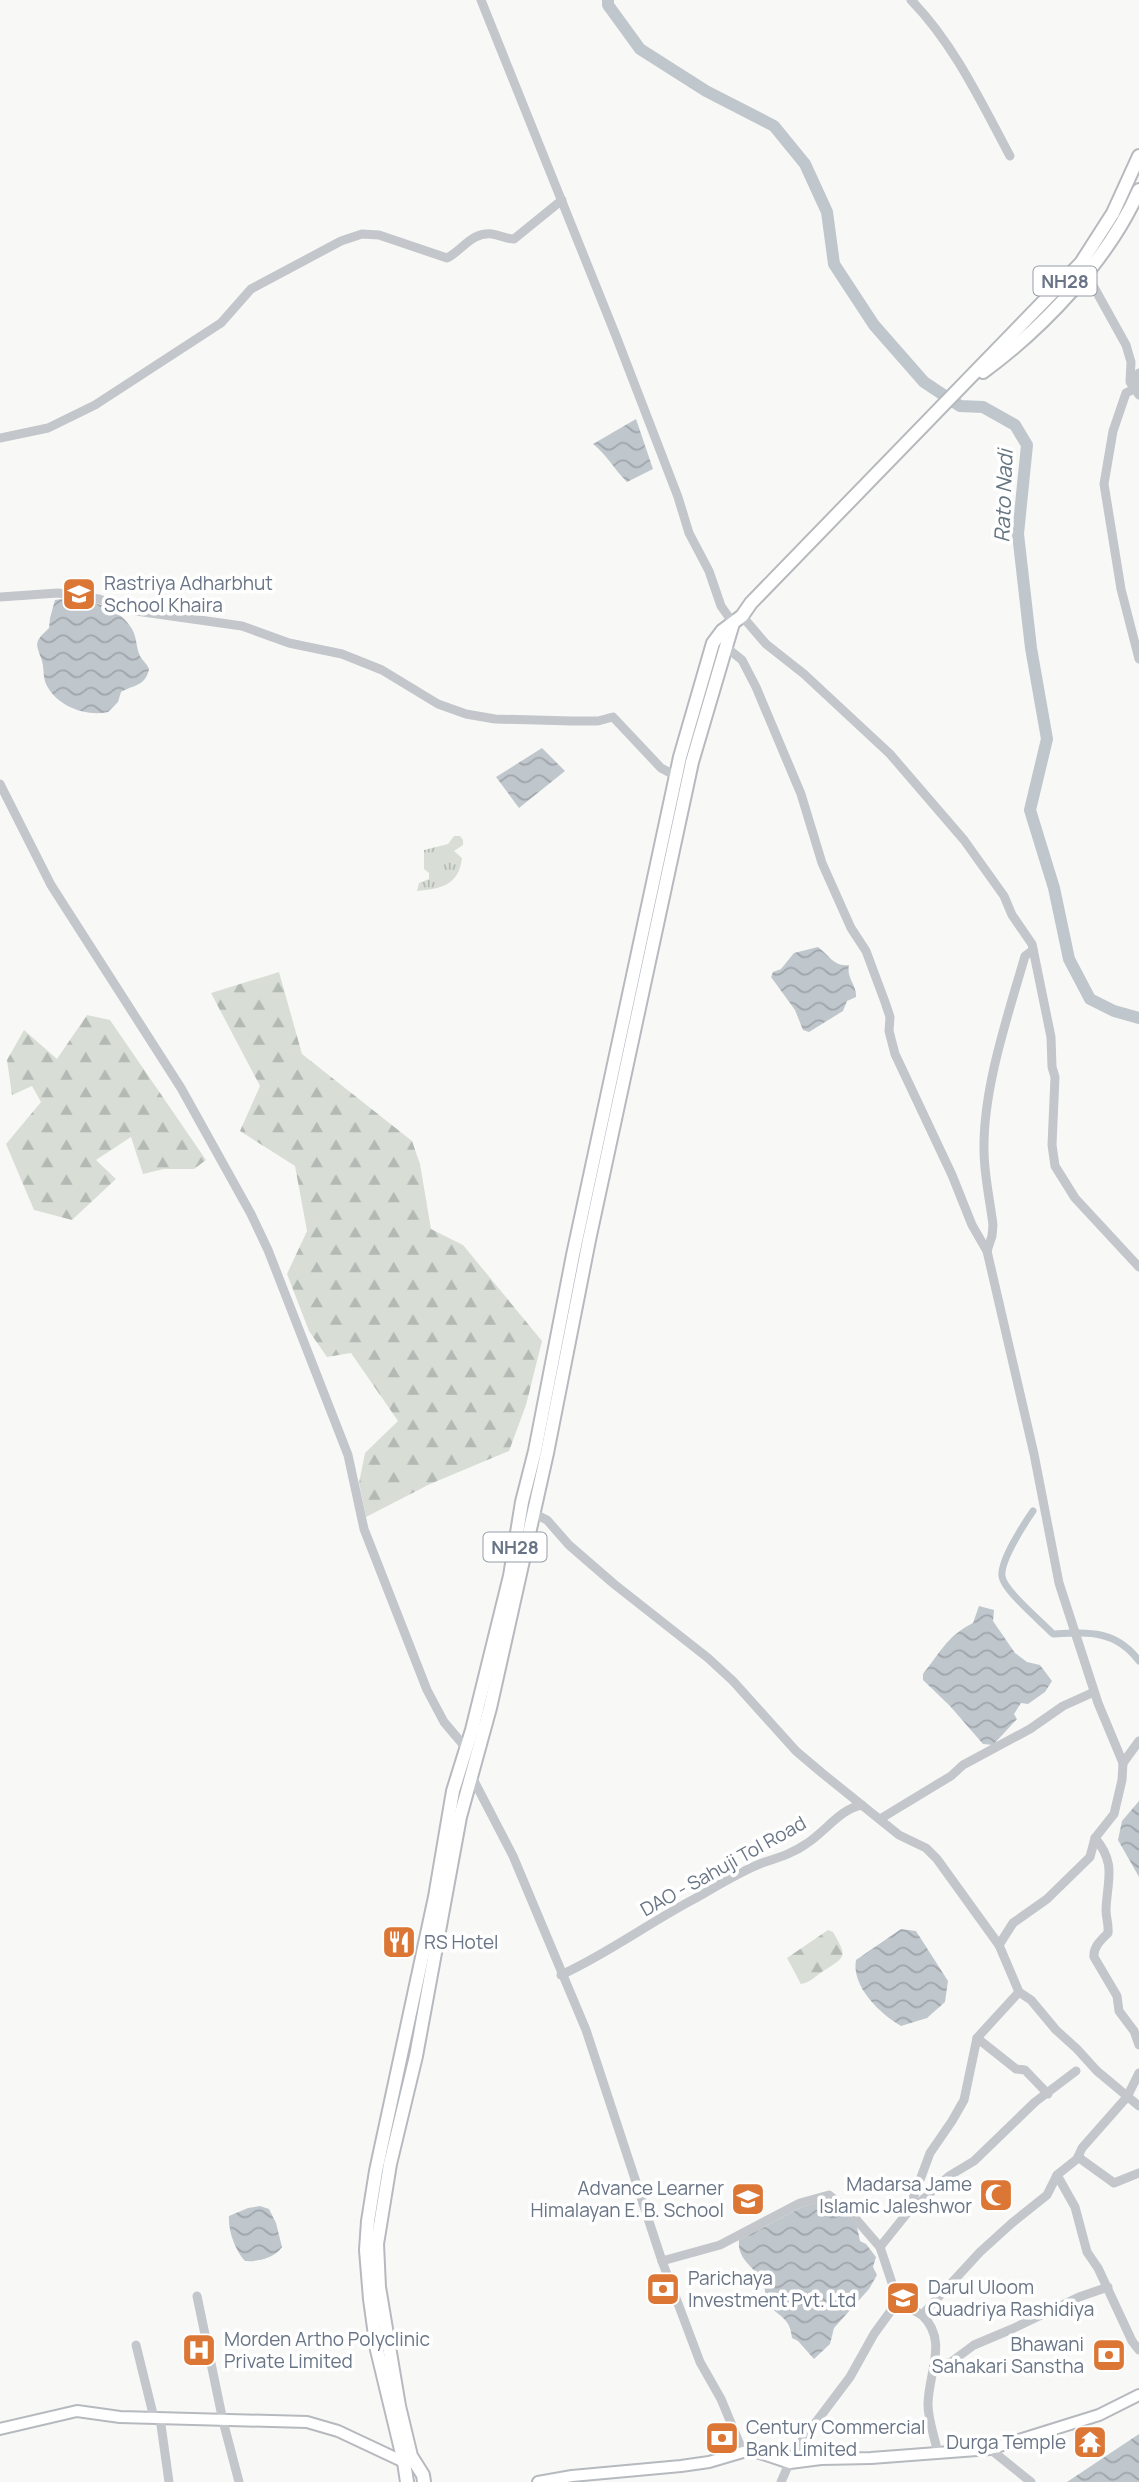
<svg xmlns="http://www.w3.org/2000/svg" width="1139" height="2482" viewBox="0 0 1139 2482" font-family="Manrope,sans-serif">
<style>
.grass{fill:url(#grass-tufts)}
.forest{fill:url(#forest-firs)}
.water{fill:url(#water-waves)}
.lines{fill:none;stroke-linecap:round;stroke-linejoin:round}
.canal{stroke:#bfc6cc;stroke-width:7}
.river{stroke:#bfc6cc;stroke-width:12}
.major-casing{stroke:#b6b9be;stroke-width:14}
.highway-casing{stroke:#b6b9bd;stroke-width:16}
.minor{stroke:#c3c6ca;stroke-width:9}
.major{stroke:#fff;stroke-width:10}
.highway{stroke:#fff;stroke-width:12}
.labels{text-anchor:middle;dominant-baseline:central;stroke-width:7;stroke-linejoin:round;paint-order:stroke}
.shield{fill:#fff;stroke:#969eaa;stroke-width:2}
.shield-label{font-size:18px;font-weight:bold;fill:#697586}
.poi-label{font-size:19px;fill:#697586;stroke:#fff;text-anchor:start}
.street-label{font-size:19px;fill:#697586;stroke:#fff}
.water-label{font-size:21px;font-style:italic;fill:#657581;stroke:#fff}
</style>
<defs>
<pattern id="grass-tufts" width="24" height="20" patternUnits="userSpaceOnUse" patternTransform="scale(1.75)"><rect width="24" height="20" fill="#d8ded6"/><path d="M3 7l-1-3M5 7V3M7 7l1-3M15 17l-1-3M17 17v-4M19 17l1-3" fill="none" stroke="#b3b9b3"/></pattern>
<pattern id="forest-firs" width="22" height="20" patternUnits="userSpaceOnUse" patternTransform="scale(1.75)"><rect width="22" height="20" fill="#d8ded6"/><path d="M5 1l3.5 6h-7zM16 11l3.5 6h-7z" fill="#b3b9b3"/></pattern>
<pattern id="water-waves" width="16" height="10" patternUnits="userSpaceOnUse" patternTransform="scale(1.75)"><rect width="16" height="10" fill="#bfc6cc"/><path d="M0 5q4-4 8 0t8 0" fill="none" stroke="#9fa5ab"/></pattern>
</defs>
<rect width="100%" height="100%" fill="#f8f9f7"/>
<!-- grass -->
<path class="grass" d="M454 836H460L463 840V845L454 851 462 858C459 885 441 889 417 891L419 883 429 879V873L424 869V850L448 844Z"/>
<!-- forest -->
<g class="forest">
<path d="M279 972 302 1054 412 1141 420 1164 431 1229 463 1245 542 1341 526 1405 509 1451 430 1484 366 1517 359 1483 365 1453 398 1421 351 1353 327 1357 309 1331 287 1274 307 1231 295 1166 240 1131 260 1086 211 993Z"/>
<path d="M87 1015 110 1020 206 1160 194 1169H164L143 1174 131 1137 96 1160 116 1179 72 1220 34 1210 6 1144 41 1102 32 1086 12 1095 7 1060 24 1030 57 1059Z"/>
<path d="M828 1930 833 1932C846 1955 848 1956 825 1970 816 1975 812 1982 801 1984L787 1958Z"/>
</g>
<!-- water -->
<g class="water">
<path d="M636 419 653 469 627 482C614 469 607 455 593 444Z"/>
<path d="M69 598C93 601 119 607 132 629 137 637 136 648 140 656 143 661 147 664 149 669 146 686 133 685 121 692L118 702 108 712C86 717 56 706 46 684 43 677 44 668 42 661 36 643 33 643 49 628L50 618 55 600Z"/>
<path d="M542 748 565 771 519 808 496 777Z"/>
<path d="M818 947C829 955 834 967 849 965 846 978 857 985 856 997L847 1001 843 1011 809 1032 803 1030 795 1010 771 977 773 972 781 969 794 953Z"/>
<path d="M979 1606 994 1610 993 1621 1015 1653 1027 1662 1040 1665 1052 1681 1045 1692 1028 1704 1021 1703 1014 1714 1017 1719 993 1745 983 1744 950 1706 923 1680V1674C940 1653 947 1636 973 1623Z"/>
<path d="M1139 1801V1877L1118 1840 1122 1821Z"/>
<path d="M901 1929 916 1931 948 1981 945 2002 927 2018 901 2026C880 2014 851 1986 856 1960Z"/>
<path d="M826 2200 856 2222 860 2241 866 2244 876 2257 873 2267 877 2275 869 2289 834 2328 830 2344 814 2359 798 2341 792 2338C790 2316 778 2318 768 2303 764 2297 766 2288 763 2282 754 2266 737 2260 739 2240L802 2207Z"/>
<path d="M260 2206 269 2209 276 2223 282 2247C275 2258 257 2262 245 2261 235 2250 228 2231 229 2216L248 2208Z"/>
<path d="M1139 2434V2482H1067Z"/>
</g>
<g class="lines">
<!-- canal -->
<path class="canal" d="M1033 1511C1024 1524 1000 1561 1002 1576 1003 1590 1042 1622 1053 1634 1089 1632 1116 1630 1139 1661"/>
<!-- river -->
<path class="river" d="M608 0V5L640 49 706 91 774 126 805 164 827 212 834 264 874 325 924 382 960 406 983 407 1015 425 1027 445 1018 534 1031 648 1047 739 1030 810 1054 888 1069 959 1090 999 1114 1011 1139 1018"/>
<!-- major casing -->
<g class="major-casing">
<g id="major">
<path d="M0 2429 77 2411 120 2417 307 2422 338 2431 404 2462"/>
<path d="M538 2482 572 2476 681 2466 709 2462 743 2452H757L790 2463 821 2459 871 2458 990 2449 1099 2415 1139 2395"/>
</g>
</g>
<!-- highway casing -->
<g class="highway-casing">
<g id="highway">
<path d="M983 372C1043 328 1109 259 1139 190"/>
<path d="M407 2482 404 2462 377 2350 370 2299 366 2250 368 2221 376 2171 435 1897 453 1791 472 1730 510 1576 522 1502 535 1451 573 1255 680 757 713 643 722 631 742 616 751 603 1081 263 1113 213 1139 156"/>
<path d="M424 2482 423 2475 411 2456 399 2406 379 2287 377 2244 390 2164 416 2056 460 1817 490 1708 547 1453 589 1240 692 762 733 623"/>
</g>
</g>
<!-- minor -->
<g class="minor">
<path d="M481 0 616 336 678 497 689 533 709 571 721 606 733 623"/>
<path d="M911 0C954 44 981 102 1010 156"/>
<path d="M1085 271 1126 345 1131 362 1130 382 1139 395"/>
<path d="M1139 373 1134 389 1126 393 1113 431 1104 484 1121 589 1139 659"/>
<path d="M0 438 48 428 95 405 221 323 251 289 341 241 362 234 379 235 447 258C463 250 471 232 492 234 500 235 506 239 514 239L562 200"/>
<path d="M0 597 58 593 99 599 136 611 242 626 289 643 342 654 382 670 438 704 466 714 495 719 572 721H598L613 717 661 768 676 776"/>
<path d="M742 616 766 644 804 674 890 754 964 840 1004 896 1012 915 1032 944 1051 1037 1052 1067 1055 1077 1052 1145 1055 1166 1075 1198 1139 1267"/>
<path d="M727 648 742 660 756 687 801 794 822 863 851 928 866 951 885 1002 890 1017 889 1031 895 1054 952 1175 972 1225 987 1251 1034 1454 1059 1583 1098 1703 1123 1763 1122 1780 1114 1814 1095 1838 1090 1857 1047 1899 1013 1923 999 1945"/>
<path d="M0 784 51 885 181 1088 251 1214 268 1250 348 1455 364 1529 427 1690 444 1722 466 1748"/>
<path d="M987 1251 992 1236 993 1225C990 1200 984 1175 984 1150 983 1088 1008 1015 1025 956L1033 950"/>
<path d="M533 1513 547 1520 569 1545 614 1584 708 1658 733 1681 796 1751 822 1773 899 1835 926 1848 937 1859 999 1945 1019 1992 1031 2000 1056 2030 1077 2049 1097 2071 1139 2106"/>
<path d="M1123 1763 1139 1741"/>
<path d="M471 1775 513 1856 586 2030 662 2261 700 2362 721 2399 743 2452"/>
<path d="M880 1819 951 1776 963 1765 1030 1729 1063 1706 1094 1692"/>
<path d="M1095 1838C1117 1864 1107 1880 1106 1910 1106 1918 1109 1925 1108 1933 1101 1940 1093 1947 1094 1957L1117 1996 1119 2011 1134 2031 1139 2045"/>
<path d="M561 1975C609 1953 650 1922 696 1898 717 1886 739 1872 762 1863 777 1858 792 1854 806 1844 824 1833 841 1808 862 1805"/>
<path d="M977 2038 1016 2069 1025 2070 1048 2094"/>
<path d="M1078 2157 1114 2183 1139 2173"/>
<path d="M1057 2175 1075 2207 1087 2252 1098 2268 1132 2341 1139 2350"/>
<path d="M912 2209 949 2176 974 2161 1035 2102 1076 2071"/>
<path d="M662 2261 720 2245 800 2203 829 2195 848 2210 880 2247"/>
<path d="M197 2296 223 2421 239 2482"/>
<path d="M922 2315 898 2301 880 2247 908 2212 930 2153 952 2121 964 2100 977 2038 1019 1992"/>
<path d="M136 2345 154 2418"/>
<path d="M934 2367 951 2362 974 2345 1012 2329 1079 2297 1108 2287"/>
<path d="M160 2418 169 2482"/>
<path d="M990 2449 1031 2482"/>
<path d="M938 2454C935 2438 928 2420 928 2405 928 2373 949 2341 922 2315L980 2252 1012 2223 1047 2195 1057 2175 1077 2159 1082 2148 1127 2097 1139 2073"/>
<path d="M781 2482 795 2450 850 2377 874 2334 898 2301"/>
</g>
<!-- major -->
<use href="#major" class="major"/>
<!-- highway -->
<use href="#highway" class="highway"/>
</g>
<!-- icons -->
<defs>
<g id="school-square" transform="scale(1.75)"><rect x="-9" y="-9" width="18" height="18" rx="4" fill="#db7634" stroke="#fff"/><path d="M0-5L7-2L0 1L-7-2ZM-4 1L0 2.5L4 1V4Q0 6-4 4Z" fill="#fff"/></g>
<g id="restaurant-square" transform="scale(1.75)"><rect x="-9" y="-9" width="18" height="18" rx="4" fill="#db7634" stroke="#fff"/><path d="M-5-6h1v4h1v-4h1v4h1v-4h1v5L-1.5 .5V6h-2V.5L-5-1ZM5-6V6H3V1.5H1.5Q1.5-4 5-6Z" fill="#fff"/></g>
<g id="mosque-square" transform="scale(1.75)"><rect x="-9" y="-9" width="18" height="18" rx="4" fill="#db7634" stroke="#fff"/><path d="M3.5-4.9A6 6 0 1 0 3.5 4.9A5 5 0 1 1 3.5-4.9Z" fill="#fff"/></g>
<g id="bank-square" transform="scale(1.75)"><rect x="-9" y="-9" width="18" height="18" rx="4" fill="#db7634" stroke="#fff"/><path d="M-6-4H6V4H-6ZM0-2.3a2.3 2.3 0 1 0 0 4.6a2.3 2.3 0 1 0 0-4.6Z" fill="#fff"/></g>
<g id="hospital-square" transform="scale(1.75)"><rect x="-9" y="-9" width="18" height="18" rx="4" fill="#db7634" stroke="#fff"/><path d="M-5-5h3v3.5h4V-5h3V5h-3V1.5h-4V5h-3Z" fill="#fff"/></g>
<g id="temple-square" transform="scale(1.75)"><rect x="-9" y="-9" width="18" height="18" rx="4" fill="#db7634" stroke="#fff"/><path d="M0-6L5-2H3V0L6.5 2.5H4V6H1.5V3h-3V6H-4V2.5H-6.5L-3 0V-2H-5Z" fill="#fff"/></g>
</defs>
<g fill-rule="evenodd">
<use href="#school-square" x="79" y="594"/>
<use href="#restaurant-square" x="399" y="1942"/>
<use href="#mosque-square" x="996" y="2195"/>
<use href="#school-square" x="748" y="2199"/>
<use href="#bank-square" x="663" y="2289"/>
<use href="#school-square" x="903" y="2298"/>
<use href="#hospital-square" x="199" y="2350"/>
<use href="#bank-square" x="1109" y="2355"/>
<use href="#bank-square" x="722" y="2438"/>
<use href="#temple-square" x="1090" y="2442"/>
</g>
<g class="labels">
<!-- shield labels -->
<g class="shield">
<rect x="1033.5" y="266.5" width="63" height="29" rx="5"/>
<rect x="483.5" y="1532.5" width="63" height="29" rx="5"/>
</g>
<g class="shield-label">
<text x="1065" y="281">NH28</text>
<text x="515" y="1547">NH28</text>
</g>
<!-- poi labels -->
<g class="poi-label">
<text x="104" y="583">Rastriya Adharbhut<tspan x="104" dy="22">School Khaira</tspan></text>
<text x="424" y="1942">RS Hotel</text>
<text x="972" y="2184" text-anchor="end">Madarsa Jame<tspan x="972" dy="22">Islamic Jaleshwor</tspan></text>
<text x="724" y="2188" text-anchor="end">Advance Learner<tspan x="724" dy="22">Himalayan E. B. School</tspan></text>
<text x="688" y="2278">Parichaya<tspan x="688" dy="22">Investment Pvt. Ltd</tspan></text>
<text x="928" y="2287">Darul Uloom<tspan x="928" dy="22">Quadriya Rashidiya</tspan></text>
<text x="224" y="2339">Morden Artho Polyclinic<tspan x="224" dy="22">Private Limited</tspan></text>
<text x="1084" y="2344" text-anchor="end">Bhawani<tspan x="1084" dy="22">Sahakari Sanstha</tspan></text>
<text x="746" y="2427">Century Commercial<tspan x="746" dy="22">Bank Limited</tspan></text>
<text x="1066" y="2442" text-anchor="end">Durga Temple</text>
</g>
<!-- street labels -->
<g class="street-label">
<text transform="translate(723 1866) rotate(-29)">DAO - Sahuji Tol Road</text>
</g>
<!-- water labels -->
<g class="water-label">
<text transform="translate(1003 496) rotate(-88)">Rato Nadi</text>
</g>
</g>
</svg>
